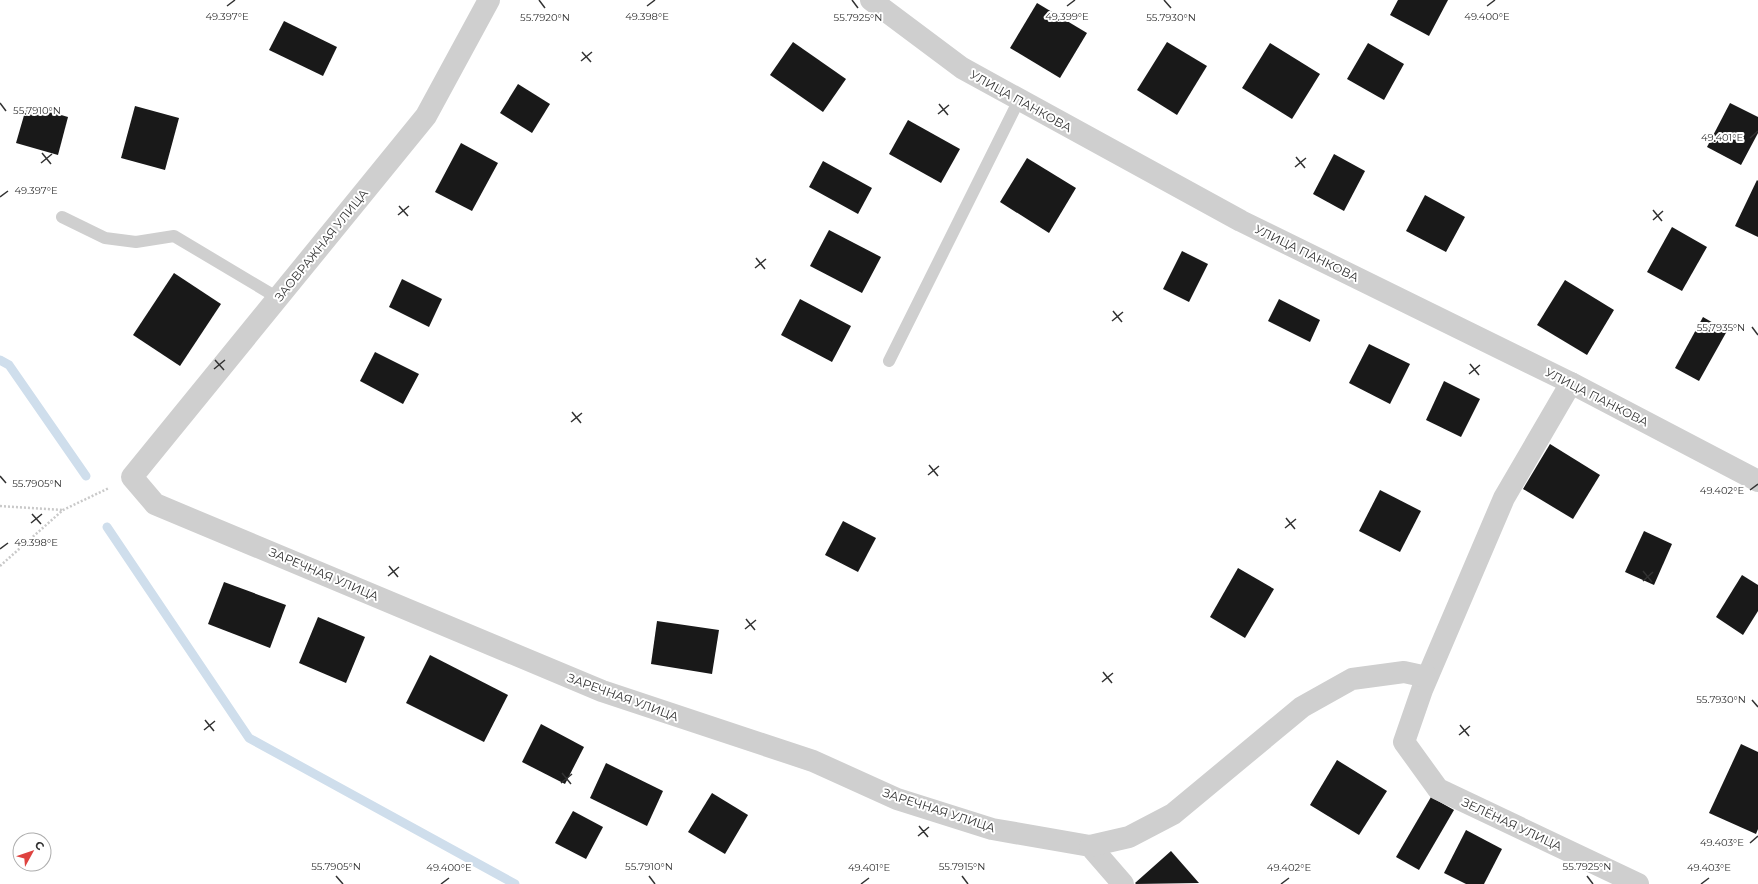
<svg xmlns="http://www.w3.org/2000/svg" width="1758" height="884" viewBox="0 0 1758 884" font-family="Montserrat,sans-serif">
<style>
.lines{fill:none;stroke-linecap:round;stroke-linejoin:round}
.stream{stroke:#cfdeec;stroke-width:9}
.building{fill:#191919}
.path{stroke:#c9c9c9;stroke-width:2.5;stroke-dasharray:2 2;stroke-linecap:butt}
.lane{stroke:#cfcfcf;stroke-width:12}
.street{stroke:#cfcfcf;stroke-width:22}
.ticks{fill:none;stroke:#323232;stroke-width:1.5}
.labels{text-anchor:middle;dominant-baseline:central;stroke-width:4;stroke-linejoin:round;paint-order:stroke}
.street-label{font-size:12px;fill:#323232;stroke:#fff}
.ticks-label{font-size:10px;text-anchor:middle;fill:#323232;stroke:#fff;stroke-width:4;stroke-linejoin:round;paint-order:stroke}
</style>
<rect width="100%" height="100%" fill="#fff"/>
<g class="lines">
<!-- stream -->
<g class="stream">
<path d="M0 360 9 365 86 476"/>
<path d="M107 527 249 738 515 884"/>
</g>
</g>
<!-- building -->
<g class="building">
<path d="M1398 0H1448L1429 36 1390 15Z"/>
<path d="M1037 3 1087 33 1060 78 1010 48Z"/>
<path d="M284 21 337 47 323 76 269 50Z"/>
<path d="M793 42 846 79 823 112 770 75Z"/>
<path d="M1167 42 1207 66 1177 115 1137 90Z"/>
<path d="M1270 43 1320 74 1292 119 1242 88Z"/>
<path d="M1368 43 1404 64 1384 100 1347 79Z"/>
<path d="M518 84 550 104 532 133 500 113Z"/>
<path d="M1730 103 1758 117V133L1741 165 1707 147Z"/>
<path d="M27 105 68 117 58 155 16 143Z"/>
<path d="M135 106 179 118 165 170 121 158Z"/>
<path d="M908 120 960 149 941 183 889 154Z"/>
<path d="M461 143 498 163 472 211 435 192Z"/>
<path d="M1334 154 1365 171 1344 211 1313 194Z"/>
<path d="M1027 158 1076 188 1049 233 1000 202Z"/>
<path d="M823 161 872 188 858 214 809 187Z"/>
<path d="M1757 180 1758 181V237L1735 226Z"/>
<path d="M1425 195 1465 217 1446 252 1406 231Z"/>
<path d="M1672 227 1707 247 1682 291 1647 272Z"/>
<path d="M829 230 881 257 862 293 810 266Z"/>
<path d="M1182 251 1208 264 1189 302 1163 289Z"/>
<path d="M174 273 221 304 180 366 133 335Z"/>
<path d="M402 279 442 299 429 327 389 307Z"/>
<path d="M1565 280 1614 310 1587 355 1537 325Z"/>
<path d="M800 299 851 326 832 362 781 335Z"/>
<path d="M1279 299 1320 320 1310 342 1268 321Z"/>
<path d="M1703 317 1727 331 1699 381 1675 368Z"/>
<path d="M1369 344 1410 364 1390 404 1349 383Z"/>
<path d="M375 352 419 374 403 404 360 381Z"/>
<path d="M1444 381 1480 399 1461 437 1426 420Z"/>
<path d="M1550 444 1600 475 1573 519 1523 489Z"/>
<path d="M1380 490 1421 511 1400 552 1359 531Z"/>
<path d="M843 521 876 538 858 572 825 555Z"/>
<path d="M1644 531 1672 544 1654 585 1625 572Z"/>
<path d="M1238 568 1274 589 1245 638 1210 617Z"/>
<path d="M1742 575 1758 585V611L1743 635 1716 617Z"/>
<path d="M224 582 286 605 270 648 208 624Z"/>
<path d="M318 617 365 637 346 683 299 663Z"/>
<path d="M657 621 719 630 712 674 651 664Z"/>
<path d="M430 655 508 695 484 742 406 703Z"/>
<path d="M541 724 584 747 565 784 522 762Z"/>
<path d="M1741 744 1758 752V829L1756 834 1709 813Z"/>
<path d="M1337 760 1387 791 1359 835 1310 805Z"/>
<path d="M606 763 663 791 647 826 590 798Z"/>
<path d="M712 793 748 815 725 854 688 832Z"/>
<path d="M1431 797 1454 810 1419 870 1396 857Z"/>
<path d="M573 811 603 827 586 859 555 843Z"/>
<path d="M1466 830 1502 849 1484 884H1466L1444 873Z"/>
<path d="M1171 851 1199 883 1136 884 1135 883Z"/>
</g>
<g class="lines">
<!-- path -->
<g class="path">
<path d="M0 506 63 510"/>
<path d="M0 566 63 510 109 488"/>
</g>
<!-- lane -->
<g class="lane">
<path d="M62 217 105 238 136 242 174 236 278 298"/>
<path d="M889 361 1019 100"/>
</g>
<!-- street -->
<g class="street">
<path d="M489 0 426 116 132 477 155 504 602 691 813 761 897 799 992 829 1090 846 1123 884"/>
<path d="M871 0 962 68 1241 221 1571 383 1758 481"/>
<path d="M1571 383 1504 498 1422 690 1404 742 1438 789 1638 884"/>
<path d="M1090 846 1129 837 1173 814 1302 707 1352 679 1404 672 1427 677"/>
</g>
</g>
<!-- ticks -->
<path class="ticks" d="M539 0 545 8M852 0 858 8M1164 0 1171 8M227 6 235 0M647 6 655 0M1067 6 1075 0M1487 6 1495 0M582 52 591 62M581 61 592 52M0 103 6 111M939 104 948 115M938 114 949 105M1750 138 1758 131M42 153 51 164M1296 157 1305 168M41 163 52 154M1295 167 1306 158M0 197 8 191M399 206 408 216M1653 210 1662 221M398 215 409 206M1653 220 1663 211M756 258 765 269M755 268 766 259M1113 311 1122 322M1112 321 1123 312M1752 327 1758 335M215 360 224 370M1470 364 1479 375M214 369 225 360M1469 374 1480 365M572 412 581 423M571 422 582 413M929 465 938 476M928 475 939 466M0 476 6 483M1750 490 1758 484M32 514 41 524M1286 518 1295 529M31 523 42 514M1285 528 1296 519M0 549 8 543M389 566 398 577M1643 571 1652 582M388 576 399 567M1643 581 1653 572M746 619 755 630M745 629 756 620M1103 672 1112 683M1102 682 1113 673M1752 700 1758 707M205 720 214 731M1460 725 1469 736M204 730 215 721M1459 735 1470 726M562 773 571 784M561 783 572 774M919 826 928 837M918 836 929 827M1750 843 1758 836M336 876 343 884M649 876 655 884M962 876 968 884M1587 876 1593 884M441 884 449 878M861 884 869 878M1281 884 1289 878M1701 884 1709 878"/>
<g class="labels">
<!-- street labels -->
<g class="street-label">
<text transform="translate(1021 101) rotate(29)">УЛИЦА ПАНКОВА</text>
<text transform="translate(321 245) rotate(-51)">ЗАОВРАЖНАЯ УЛИЦА</text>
<text transform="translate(1307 253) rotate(26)">УЛИЦА ПАНКОВА</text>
<text transform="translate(1597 397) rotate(27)">УЛИЦА ПАНКОВА</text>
<text transform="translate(324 574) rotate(23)">ЗАРЕЧНАЯ УЛИЦА</text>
<text transform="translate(623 697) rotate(20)">ЗАРЕЧНАЯ УЛИЦА</text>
<text transform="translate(939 810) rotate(18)">ЗАРЕЧНАЯ УЛИЦА</text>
<text transform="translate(1512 824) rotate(25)">ЗЕЛЁНАЯ УЛИЦА</text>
</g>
</g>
<g class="ticks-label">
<text x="227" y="20">49.397°E</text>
<text x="647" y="20">49.398°E</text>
<text x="1067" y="20">49.399°E</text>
<text x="1487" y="20">49.400°E</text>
<text x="545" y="21">55.7920°N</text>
<text x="858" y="21">55.7925°N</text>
<text x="1171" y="21">55.7930°N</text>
<text x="37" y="114">55.7910°N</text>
<text x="1722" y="141">49.401°E</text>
<text x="36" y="194">49.397°E</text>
<text x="1721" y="331">55.7935°N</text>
<text x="37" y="487">55.7905°N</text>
<text x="1722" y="494">49.402°E</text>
<text x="36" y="546">49.398°E</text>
<text x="1721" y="703">55.7930°N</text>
<text x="1722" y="846">49.403°E</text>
<text x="336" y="870">55.7905°N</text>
<text x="649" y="870">55.7910°N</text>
<text x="962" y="870">55.7915°N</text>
<text x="1587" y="870">55.7925°N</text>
<text x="449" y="871">49.400°E</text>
<text x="869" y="871">49.401°E</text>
<text x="1289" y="871">49.402°E</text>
<text x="1709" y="871">49.403°E</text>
</g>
<!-- north arrow -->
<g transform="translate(32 852) rotate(50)"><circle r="19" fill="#ffffff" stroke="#adadad"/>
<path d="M0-3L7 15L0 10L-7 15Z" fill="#de423f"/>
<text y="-6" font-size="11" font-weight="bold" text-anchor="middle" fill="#323232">С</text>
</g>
</svg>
